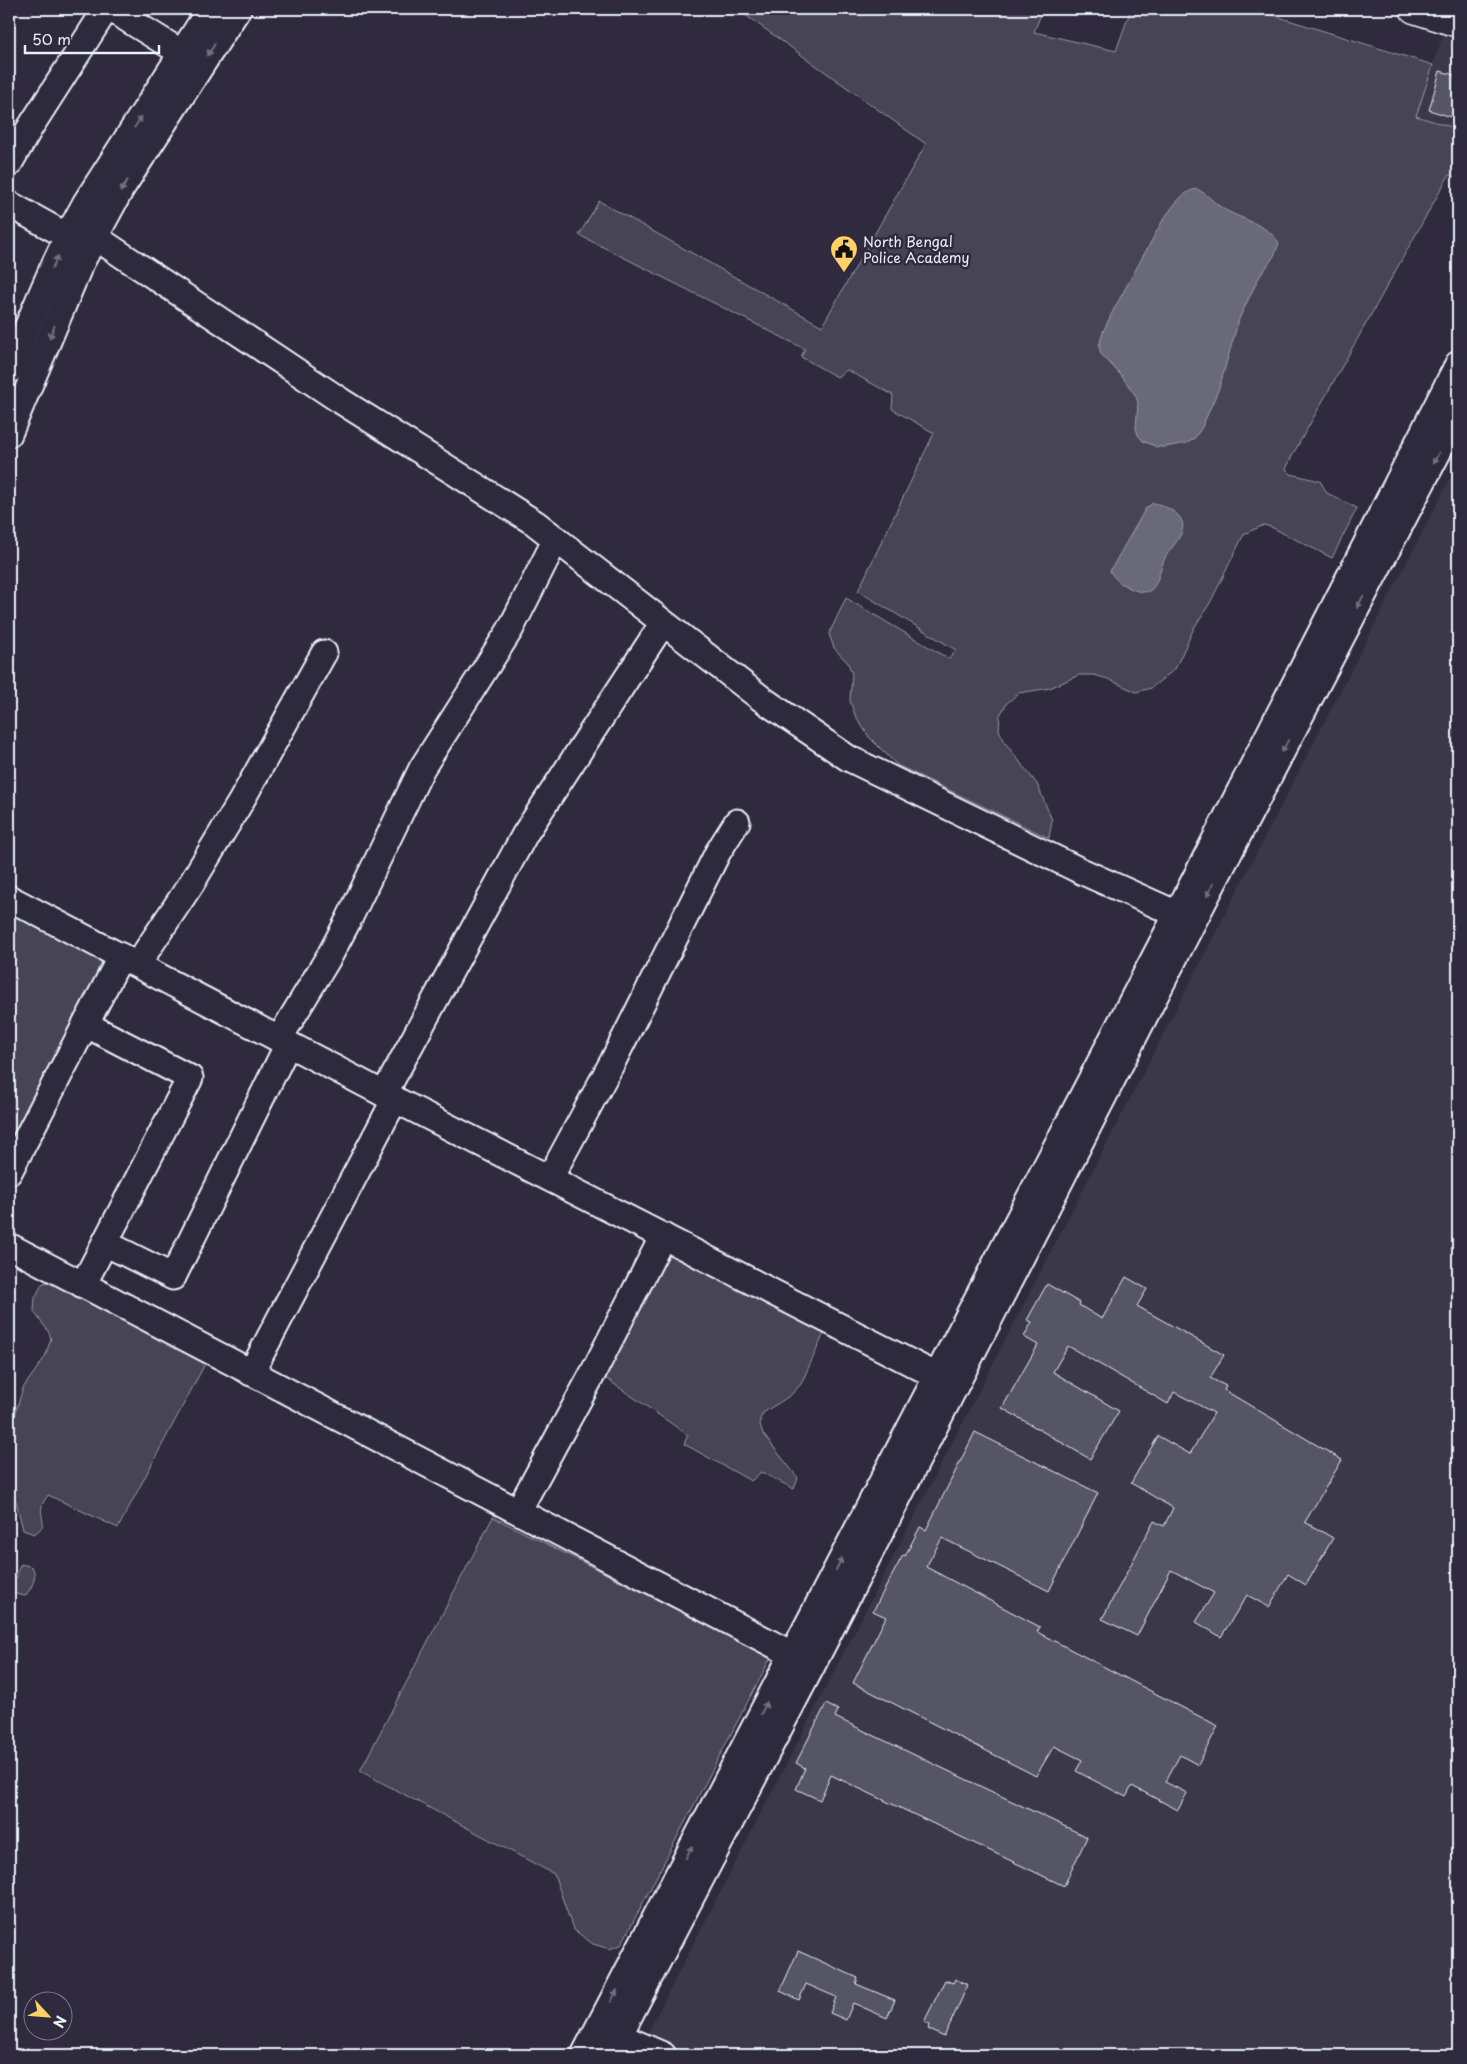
<svg xmlns="http://www.w3.org/2000/svg" width="1467" height="2064" viewBox="0 0 1467 2064" font-family="'Playpen Sans',sans-serif">
<style>
.built{fill:#3b3749}
.green{fill:#464455;stroke:#979aa6}
.water{fill:#696978;stroke:#9c9fab}
.building{fill:#575565;stroke:#e8f1f8}
.lines{fill:none;stroke-linecap:round;stroke-linejoin:round}
.minor-casing{stroke:#e8f1f8;stroke-width:29}
.major-casing{stroke:#e8f1f8;stroke-width:31}
.minor{stroke:#2f2a3d;stroke-width:25}
.major{stroke:#2f2a3d;stroke-width:28}
.oneway{fill:#70707e}
.labels{text-anchor:middle;dominant-baseline:central;stroke-width:5;stroke-linejoin:round;paint-order:stroke}
.poi-label{font-size:14px;fill:#e8f1f8;stroke:#2f2a3d;text-anchor:start}
</style>
<rect width="100%" height="100%" fill="#2f2a3d"/>
<filter id="ink" filterUnits="userSpaceOnUse"><feTurbulence type="fractalNoise" baseFrequency=".02" numOctaves="2"/><feDisplacementMap in="SourceGraphic" scale="10" xChannelSelector="R" yChannelSelector="G"/><feConvolveMatrix kernelMatrix="1 2 1 2 8 2 1 2 1" color-interpolation-filters="sRGB"/></filter>
<g filter="url(#ink)">
<!-- built -->
<g class="built">
<path d="M1443 35 1458 41V129L1416 116Z"/>
<path d="M1458 463V2055H636Z"/>
</g>
<!-- green -->
<g class="green">
<path d="M737 9H1043L1034 32 1116 51 1131 9H1253L1433 65 1416 116 1458 129V178L1449 175 1292 456 1286 469 1291 474 1320 481 1327 493 1357 508 1332 558 1271 527 1264 525 1244 534 1210 603 1194 628 1175 669 1151 688 1136 692 1108 679 1094 675H1079L1050 688 1019 693 1007 703 1000 715 999 730 1006 744 1037 784 1052 820 1049 838 897 765 869 737 855 715 850 701 852 674 848 663 834 648 829 634 846 598 949 659 956 650 858 591 934 433 892 409 893 395 847 370 837 377 801 357 805 349 579 235 599 201 822 326 926 144Z"/>
<path d="M9 905 112 958 9 1161Z"/>
<path d="M668 1249 826 1329 801 1384 791 1395 763 1413 760 1419V1424L763 1434 798 1478 794 1489 761 1472 751 1481 684 1444 688 1435 601 1375Z"/>
<path d="M55 1279 206 1362 118 1528 48 1495C46 1498 43 1502 42 1506 39 1519 50 1524 34 1534L23 1530 16 1501 9 1494V1426L16 1411 23 1388 45 1357 51 1338 48 1331 34 1312 35 1298 42 1284Z"/>
<path d="M493 1517 771 1657 621 1945 609 1949 593 1944 573 1929 554 1874 360 1771Z"/>
<path d="M21 1564 32 1567C38 1576 32 1588 25 1596L9 1592V1581L12 1582 17 1577 18 1570Z"/>
</g>
<!-- water -->
<g class="water">
<path d="M1197 189C1207 194 1213 202 1222 208 1241 220 1266 223 1279 243L1274 256 1258 279 1239 319 1219 388 1202 427 1194 439 1187 443 1165 447H1157L1143 441 1138 435 1136 428 1138 403 1136 396 1121 375 1101 354 1099 346 1103 332 1113 311 1163 220C1172 208 1182 191 1197 189Z"/>
<path d="M1153 503C1161 504 1168 508 1174 512 1195 527 1173 543 1165 558 1156 576 1159 602 1130 588 1121 584 1115 580 1110 571L1146 508Z"/>
</g>
<!-- building -->
<g class="building">
<path d="M1440 71 1458 76V119L1429 110Z"/>
<path d="M1126 1277 1147 1289 1137 1306 1224 1355 1210 1378 1226 1386 1224 1390 1342 1460 1305 1522 1333 1538 1306 1585 1288 1574 1269 1607 1247 1595 1221 1637 1196 1622 1214 1593 1171 1570 1137 1636 1102 1619 1154 1521 1164 1526 1173 1508 1131 1483 1158 1436 1190 1454 1214 1413 1174 1392 1168 1404 1068 1346 1053 1372 1119 1411 1090 1459 1002 1408 1038 1345 1024 1337 1032 1322 1027 1320 1047 1284 1080 1303 1079 1305 1102 1319Z"/>
<path d="M975 1432 1098 1493 1049 1591 942 1538 926 1567 1040 1627 1037 1632 1218 1726 1198 1765 1180 1755 1165 1782 1187 1793 1178 1810 1132 1786 1126 1797 1076 1771 1082 1760 1054 1746 1036 1776 853 1683 886 1617 873 1611 903 1555 905 1556 920 1527 926 1530Z"/>
<path d="M826 1704 838 1710 835 1717 1087 1837 1064 1886 831 1775 820 1800 796 1789 805 1768 796 1763Z"/>
<path d="M798 1951 858 1978 856 1984 895 2000 887 2018 853 2003 846 2020 830 2013 836 1997 806 1984 799 2000 780 1991Z"/>
<path d="M955 1979 968 1985 944 2037 928 2029 930 2025 924 2022 945 1980 953 1983Z"/>
</g>
<g class="lines">
<!-- minor casing -->
<g class="minor-casing">
<g id="minor">
<path d="M111 9 182 53"/>
<path d="M9 164 31 126 106 9"/>
<path d="M9 204 67 236"/>
<path d="M72 226 95 237 341 401 535 523 762 699 848 758 1081 871 1177 914"/>
<path d="M9 371C33 314 55 257 86 202L210 9"/>
<path d="M9 434 80 265 95 237 121 189 238 9"/>
<path d="M9 898 384 1094 937 1376"/>
<path d="M137 965 191 884 240 803 324 653"/>
<path d="M279 1039 330 955 348 921 422 768 510 630 556 539"/>
<path d="M384 1094 525 834 663 623"/>
<path d="M9 1172 121 956"/>
<path d="M550 1178 613 1061 718 852 737 822"/>
<path d="M105 1243 173 1277 288 1044"/>
<path d="M9 1246 807 1662"/>
<path d="M83 1285 190 1078 85 1024"/>
<path d="M251 1373 395 1099"/>
<path d="M518 1511 592 1375 663 1236"/>
<path d="M603 2029 663 2055"/>
<path d="M584 2055 1177 914 1458 364"/>
<path d="M609 2055 813 1664 1193 922 1458 414"/>
</g>
</g>
<!-- major casing -->
<g class="major-casing">
<path id="major" d="M1414 9 1458 23"/>
</g>
<!-- minor -->
<use href="#minor" class="minor"/>
<!-- major -->
<use href="#major" class="major"/>
</g>
<!-- one-way arrows -->
<defs><path id="oneway-solid" d="M-6-.8H1V-3.2L6.5 0L1 3.2V.8H-6Z" transform="scale(1.25)"/></defs>
<g class="oneway">
<use href="#oneway-solid" transform="translate(211 50) rotate(123)"/>
<use href="#oneway-solid" transform="translate(138 122) rotate(-57)"/>
<use href="#oneway-solid" transform="translate(124 186) rotate(122)"/>
<use href="#oneway-solid" transform="translate(55 262) rotate(-66)"/>
<use href="#oneway-solid" transform="translate(52 332) rotate(113)"/>
<use href="#oneway-solid" transform="translate(1436 458) rotate(118)"/>
<use href="#oneway-solid" transform="translate(1360 602) rotate(118)"/>
<use href="#oneway-solid" transform="translate(1285 746) rotate(118)"/>
<use href="#oneway-solid" transform="translate(1210 890) rotate(118)"/>
<use href="#oneway-solid" transform="translate(839 1564) rotate(-63)"/>
<use href="#oneway-solid" transform="translate(764 1708) rotate(-63)"/>
<use href="#oneway-solid" transform="translate(689 1852) rotate(-63)"/>
<use href="#oneway-solid" transform="translate(614 1996) rotate(-63)"/>
</g>
</g>
<!-- icons -->
<defs>
<g id="civic-pin" transform="scale(1.4375)"><path d="M0 17L-7.5 6A9.5 9.5 0 1 1 7.5 6Z" fill="#ffd166" stroke="#2f2a3d"/><path d="M-.6-6.5H3V-4.5H.6V-3L4-1V1h2V6H-6V1h2V-1L-.6-3ZM-1.2 2.5V6h2.4V2.5Z" fill="#111"/></g>
</defs>
<g fill-rule="evenodd">
<use href="#civic-pin" x="844" y="249"/>
</g>
<g class="labels">
<!-- poi labels -->
<g class="poi-label">
<text x="863" y="241">North Bengal<tspan x="863" dy="16">Police Academy</tspan></text>
</g>
</g>
<!-- margin -->
<rect width="1467" height="2064" fill="none" stroke="#2f2a3d" stroke-width="30"/>
<rect x="15" y="15" width="1437" height="2034" fill="none" stroke="#e8f1f8" stroke-width="2" filter="url(#ink)"/>
<!-- north arrow -->
<g transform="translate(48 2016) rotate(116)"><circle r="24" fill="#2f2a3d" stroke="#797a88"/>
<path d="M0-4L9 19L0 12L-9 19Z" fill="#ffd166"/>
<text y="-8" font-size="14" font-weight="bold" text-anchor="middle" fill="#e8f1f8">N</text>
</g>
<!-- scale -->
<path d="M25 45v8h134v-8" fill="none" stroke="#e8f1f8" stroke-width="2.5"/>
<text x="32" y="45" font-size="15" fill="#e8f1f8" stroke="#2f2a3d" stroke-width="4" paint-order="stroke">50 m</text>
</svg>
